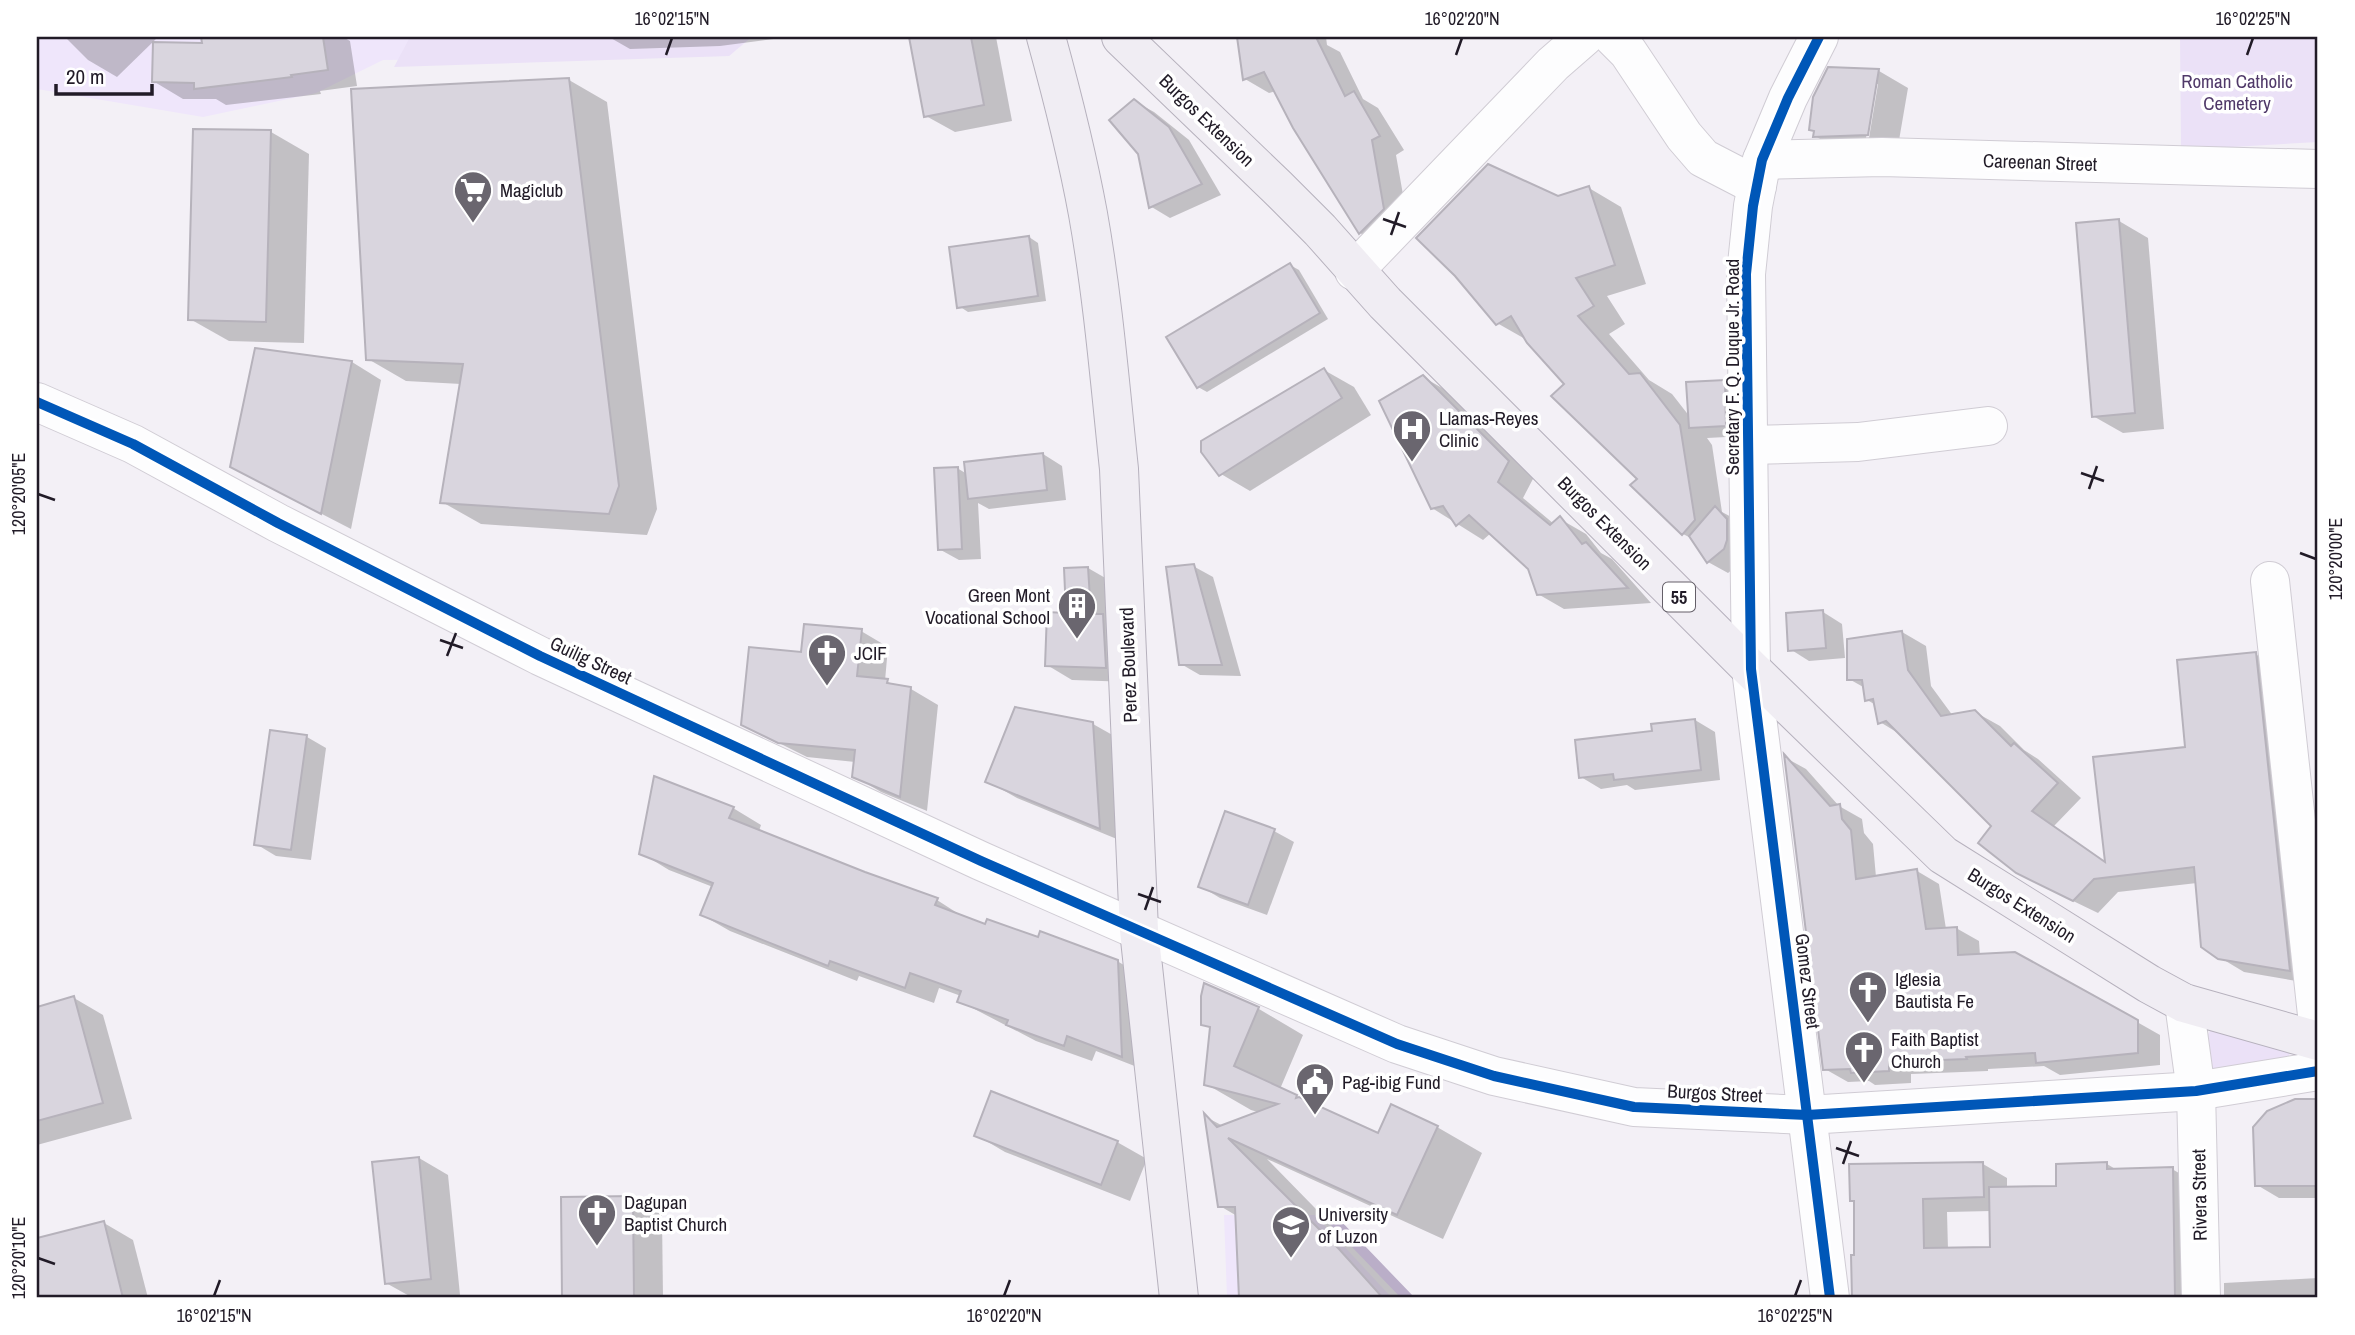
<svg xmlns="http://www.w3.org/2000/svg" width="2355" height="1335" viewBox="0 0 2355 1335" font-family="'Archivo Narrow',sans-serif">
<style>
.built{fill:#efe6fb}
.green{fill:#ebe1f7}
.shadow{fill:#0003;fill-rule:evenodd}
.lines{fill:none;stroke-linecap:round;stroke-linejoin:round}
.stream{stroke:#baaec8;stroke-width:10}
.building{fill:#d9d5de;stroke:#b6b2bb;stroke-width:2}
.minor-casing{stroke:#d0ccd4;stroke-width:40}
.major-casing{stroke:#b6b1bd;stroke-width:40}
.minor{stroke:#fdfdfe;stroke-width:38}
.major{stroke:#f0edf3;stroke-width:38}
.cycleway-casing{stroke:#fff;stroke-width:15}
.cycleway{stroke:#0057b8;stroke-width:10}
.ticks{fill:none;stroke:#211b27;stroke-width:2.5}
.labels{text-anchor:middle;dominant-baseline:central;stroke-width:7;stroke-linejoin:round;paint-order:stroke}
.shield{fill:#fff;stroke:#645f68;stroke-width:2}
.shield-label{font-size:18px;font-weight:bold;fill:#211b27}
.park-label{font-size:19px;fill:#503969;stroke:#fff}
.street-label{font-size:19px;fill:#211b27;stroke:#fff}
.poi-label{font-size:19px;fill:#211b27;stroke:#fff;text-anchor:start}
.neatline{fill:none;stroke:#211b27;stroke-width:2.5}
.ticks-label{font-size:18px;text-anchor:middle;fill:#211b27}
</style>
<rect width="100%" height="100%" fill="#f3f0f6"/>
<!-- built -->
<g class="built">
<path d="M37 37H752L729 56 383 60 316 93 203 117 37 89Z"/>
<path d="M1224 1215H1315L1392 1298H1227Z"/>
</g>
<!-- green -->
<g class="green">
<path d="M410 37H751L729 56 394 67Z"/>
<path d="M2180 37H2318V142L2181 150Z"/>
<path d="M2217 1023 2290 1053 2288 1058 2247 1066 2209 1069C2203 1053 2203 1034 2217 1023Z"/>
</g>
<!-- shadow -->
<g class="shadow">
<path d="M65 37H158L117 77 88 60Z"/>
<path d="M212 37H343L350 41 357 86 320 91 321 94 226 105 216 99H183L153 81 204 44 203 38Z"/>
<path d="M609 37H781V38L720 46 630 49Z"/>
<path d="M911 37H996L1012 121 955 132 926 116Z"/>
<path d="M1238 37H1326L1327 45 1340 52 1363 99 1378 108 1404 150 1396 155 1408 223 1385 247 1360 233 1295 127 1276 91 1269 93 1245 79Z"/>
<path d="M1879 71 1908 88 1897 152 1844 153 1815 136V132L1811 129ZM1875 84H1878L1868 144H1865Z"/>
<path d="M569 80 607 102 657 509 647 535 481 524 442 502 461 384 406 381 368 359Z"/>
<path d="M1134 101 1154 112 1189 140 1221 195 1170 218 1150 206Z"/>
<path d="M271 132 309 154 304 343 229 341 190 319Z"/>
<path d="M1589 188 1621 207 1646 284 1607 296 1625 324 1609 334 1649 380 1672 394 1690 417 1688 384 1725 381 1745 393V436L1707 438 1712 445 1722 512 1735 519 1744 560 1728 573 1708 562 1693 539 1683 534 1566 384 1527 340 1497 323 1558 198Z"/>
<path d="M2119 221 2148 238 2164 429 2123 433 2093 416Z"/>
<path d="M1029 237 1038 243 1046 301 968 312 959 306Z"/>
<path d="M1290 265 1299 270 1328 319 1207 392 1198 387Z"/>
<path d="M257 349 352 362 381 380 351 529 262 483Z"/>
<path d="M1324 370 1354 387 1371 415 1250 491 1221 474Z"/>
<path d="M1423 377 1449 392 1534 477 1523 498 1554 524 1560 519 1586 534 1601 553 1612 559 1651 603 1564 609 1538 594 1529 568 1491 533 1483 540 1432 508Z"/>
<path d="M1043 454 1062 466 1066 500 989 509 978 503 981 559 959 560 939 549 957 468 967 474Z"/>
<path d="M1193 566 1213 577 1241 676 1200 675 1181 664Z"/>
<path d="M1088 568 1114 583 1131 682 1072 680 1047 665Z"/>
<path d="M1823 612 1842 624 1845 658 1809 661 1790 649Z"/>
<path d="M861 631 888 647 885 681 897 686 911 689 938 705 927 811 881 792 854 776 855 762 807 757 743 725 803 654Z"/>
<path d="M1902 632 1926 646 1931 686 1953 716 1975 712 2000 726 2024 750 2038 759 2081 798 2054 826 2107 863 2255 654 2279 667 2314 984 2244 972 2219 957 2197 883 2118 892 2098 913 2042 886 1993 826 1903 736 1880 722 1876 705 1867 700 1865 688 1849 679Z"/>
<path d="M1695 720 1715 732 1720 780 1635 790 1627 785 1601 789 1581 777 1654 732Z"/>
<path d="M1093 724 1123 741 1129 844 1017 798 987 781Z"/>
<path d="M307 737 326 748 311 860 276 856 256 844Z"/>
<path d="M1786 758 1806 769 1839 806 1862 819 1864 833 1873 844 1876 877 1917 871 1939 884 1946 929 1956 928 1979 941 1980 956 2137 1022 2160 1035V1065L2060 1075 2044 1066 1988 1069V1071L1911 1074V1083L1875 1085 1869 1081 1848 1082 1825 1069Z"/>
<path d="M733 808 761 825 759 831 937 900 965 918 986 926 1117 961 1146 978 1150 1072 1096 1051 1092 1061 1036 1041 959 1001 961 996 939 988 934 1003 859 976 857 981 730 931 702 915 713 887 669 870 641 853Z"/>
<path d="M1226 813 1274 831 1294 842 1267 915 1220 898 1200 886Z"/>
<path d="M1205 985 1259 1009 1303 1035 1280 1089 1378 1135 1437 1127 1482 1153 1443 1239 1267 1159 1403 1298H1241L1237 1216 1220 1206 1206 1117 1223 1126 1261 1113 1251 1110 1206 1084 1212 1029 1203 1024Z"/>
<path d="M74 998 103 1015 132 1119 37 1145V1008Z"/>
<path d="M2295 1101H2318V1209L2315 1207V1198H2279L2257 1185Z"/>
<path d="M976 1135 1117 1142 1147 1159 1130 1201 1005 1152Z"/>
<path d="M419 1158 448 1175 460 1295 413 1298 386 1283Z"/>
<path d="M1983 1164 2007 1178V1189L2058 1188 2107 1164 2117 1170 2172 1169 2196 1183 2202 1298H1854L1853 1257H1856L1855 1203 1852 1200ZM1991 1211 1992 1249 1948 1250 1947 1212Z"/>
<path d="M563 1198H632L662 1215 663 1298H564Z"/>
<path d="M104 1223 133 1240 148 1298H37V1240Z"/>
<path d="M2318 1278V1298H2224V1283Z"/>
</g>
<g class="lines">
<!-- stream -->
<path class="stream" d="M1333 1220 1408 1298"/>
</g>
<!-- building -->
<g class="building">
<path d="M201 37H323L328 70 291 75 292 77 194 89V83L152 82 153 42 202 43Z"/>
<path d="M909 37H971L984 105 924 117Z"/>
<path d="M1237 37H1316L1345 96 1354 91 1380 136 1372 140 1384 209 1359 234 1293 128 1264 72 1243 80Z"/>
<path d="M1828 67 1879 69 1868 135 1813 137 1814 131 1809 130 1813 97Z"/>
<path d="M569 78 619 486 609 514 440 503 463 364 366 360 351 89Z"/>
<path d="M1134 99 1169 127 1202 184 1149 208 1138 154 1109 120Z"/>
<path d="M193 129 271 130 266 322 188 320Z"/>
<path d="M1488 164 1558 196 1589 186 1615 265 1576 278 1594 306 1578 316 1629 374 1640 373 1680 425 1695 520 1682 535 1630 485 1637 479 1551 396 1564 384 1527 343 1511 316 1496 325 1455 276 1416 238Z"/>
<path d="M2119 219 2135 413 2092 417 2076 223Z"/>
<path d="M1029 236 1038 296 957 308 949 247Z"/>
<path d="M1290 263 1320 313 1197 388 1166 337Z"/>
<path d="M255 348 352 361 321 514 230 467Z"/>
<path d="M1324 368 1342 398 1219 476 1201 452V441Z"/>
<path d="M1423 375 1509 461 1498 482 1550 525 1560 516 1582 544 1586 542 1628 588 1537 595 1528 569 1469 515 1456 526 1443 506 1431 509 1379 401Z"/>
<path d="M1725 380 1726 426 1689 428 1686 382Z"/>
<path d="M1043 453 1047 490 968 499 964 462Z"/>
<path d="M958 467 962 549 938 550 934 468Z"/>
<path d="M1715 506 1727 519V540L1724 549 1707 563 1689 536Z"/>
<path d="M1194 564 1222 665H1179L1166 567Z"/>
<path d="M1088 567 1091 614H1103L1106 668 1045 666 1047 612 1066 613 1064 568Z"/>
<path d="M1823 610 1826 648 1788 651 1786 613Z"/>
<path d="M804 624 862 629 857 676 888 679 887 683 911 687 900 797 852 777 855 750 778 743 741 725 749 647 801 652Z"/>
<path d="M1902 631 1908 670 1941 716 1975 710 2011 746 2014 743 2058 783 2032 811 2105 862 2093 757 2185 747 2177 660 2256 652 2290 971 2218 959 2201 947 2194 867 2094 879 2073 901 2016 873 1978 843 1991 826 1886 721 1878 724 1873 699 1865 701 1862 680H1847V639Z"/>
<path d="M1015 707 1093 722 1100 829 985 782Z"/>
<path d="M1695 719 1701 770 1614 780 1613 774 1579 778 1575 740 1652 731 1651 724Z"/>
<path d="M270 730 307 735 291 850 254 845Z"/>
<path d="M1784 754 1830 806 1840 804 1842 819 1851 830 1856 879 1917 869 1926 929 1957 927 1958 955 2015 952 2138 1020V1053L2036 1063 2035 1053 1966 1057 1967 1059 1889 1062V1071L1851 1073 1850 1069 1823 1070Z"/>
<path d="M654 776 734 807 729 818 865 872 938 898 935 905 985 924 987 919 1038 937 1040 931 1118 960 1122 1057 1067 1036 1064 1046 1006 1025 1008 1020 957 1002 961 991 910 973 905 988 830 961 828 966 700 915 713 883 639 854Z"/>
<path d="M1225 811 1275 829 1248 905 1198 887Z"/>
<path d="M1204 983 1259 1007 1234 1066 1297 1095 1296 1098 1299 1097 1378 1133 1391 1104 1438 1126 1397 1215 1228 1138 1339 1249 1383 1298H1239L1235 1207H1218L1204 1113 1217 1127 1278 1104 1204 1085 1210 1027 1201 1025V996Z"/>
<path d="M74 996 103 1103 37 1121V1007Z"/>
<path d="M991 1091 1118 1141 1101 1185 974 1136Z"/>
<path d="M2295 1099H2318V1186H2255L2253 1127 2267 1111Z"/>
<path d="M419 1157 431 1279 385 1284 372 1162Z"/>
<path d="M1983 1162 1984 1197 1923 1199 1924 1248 1990 1247 1989 1187 2056 1186V1164L2107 1162V1169L2173 1167 2175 1298H1852L1851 1255H1854V1201H1850L1849 1164Z"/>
<path d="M633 1196 634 1298H562L561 1197Z"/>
<path d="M104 1221 123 1298H37V1238Z"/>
</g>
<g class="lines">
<!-- minor casing -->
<g class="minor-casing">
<g id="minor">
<path d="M1613 37 1628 52 1684 136 1703 158 1757 186"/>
<path d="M1819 37 1788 98 1762 160 1753 206 1746 274 1751 669 1830 1298"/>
<path d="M1762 160 1882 157 2318 169"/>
<path d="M1354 271 1553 64 1584 37"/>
<path d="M37 402 133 444 278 523 540 656 981 861 1397 1044 1494 1076 1634 1107 1807 1115 2196 1091 2318 1071"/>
<path d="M1749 445 1858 442 1988 426"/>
<path d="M2270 581 2318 1024"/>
<path d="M2184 1003 2196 1091 2201 1298"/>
</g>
</g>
<!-- major casing -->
<g class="major-casing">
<g id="major">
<path d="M1046 37C1062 95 1077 154 1088 214 1103 298 1110 384 1119 469L1139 930 1179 1298"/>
<path d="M1121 37 1277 187 1320 230 1385 303 1751 669 1943 855 2149 984 2184 1003 2318 1041"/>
</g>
</g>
<!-- minor -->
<use href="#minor" class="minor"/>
<!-- major -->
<use href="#major" class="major"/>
<!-- cycleway casing -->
<g class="cycleway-casing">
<g id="cycleway">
<path d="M1819 37 1788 98 1762 160 1753 206 1746 274 1751 669 1830 1298"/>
<path d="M37 402 133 444 278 523 540 656 981 861 1397 1044 1494 1076 1634 1107 1807 1115 2196 1091 2318 1071"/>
</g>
</g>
<!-- cycleway -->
<use href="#cycleway" class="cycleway"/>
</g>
<!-- ticks -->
<path class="ticks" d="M666 55 672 38M1456 55 1462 38M2247 55 2253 38M1383 219 1406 227M1391 235 1399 212M2081 473 2104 481M2089 489 2097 466M38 494 55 500M2300 553 2316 559M440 640 463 648M447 656 456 633M1138 894 1161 902M1145 910 1153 887M1836 1148 1859 1156M1843 1164 1851 1141M38 1258 55 1264M214 1296 220 1280M1004 1296 1010 1280M1795 1296 1801 1280"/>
<!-- icons -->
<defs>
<g id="supermarket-pin" transform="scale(2.0125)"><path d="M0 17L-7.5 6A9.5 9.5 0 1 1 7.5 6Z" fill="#6a666f" stroke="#fff"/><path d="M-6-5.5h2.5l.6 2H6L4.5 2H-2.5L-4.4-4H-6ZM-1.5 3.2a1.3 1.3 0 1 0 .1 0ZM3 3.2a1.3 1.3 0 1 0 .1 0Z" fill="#fff"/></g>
<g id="hospital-pin" transform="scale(2.0125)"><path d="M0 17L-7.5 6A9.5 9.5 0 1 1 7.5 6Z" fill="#6a666f" stroke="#fff"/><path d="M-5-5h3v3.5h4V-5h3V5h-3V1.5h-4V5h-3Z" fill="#fff"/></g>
<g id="building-pin" transform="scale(2.0125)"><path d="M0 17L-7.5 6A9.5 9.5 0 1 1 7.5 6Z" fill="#6a666f" stroke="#fff"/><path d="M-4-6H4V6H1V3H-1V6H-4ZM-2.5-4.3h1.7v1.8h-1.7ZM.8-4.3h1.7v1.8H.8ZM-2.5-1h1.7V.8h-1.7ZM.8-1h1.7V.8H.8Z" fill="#fff"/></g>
<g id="church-pin" transform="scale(2.0125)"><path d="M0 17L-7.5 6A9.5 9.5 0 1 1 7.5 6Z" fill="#6a666f" stroke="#fff"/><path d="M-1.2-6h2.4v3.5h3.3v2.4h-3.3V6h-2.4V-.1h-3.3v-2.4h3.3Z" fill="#fff"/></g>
<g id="civic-pin" transform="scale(2.0125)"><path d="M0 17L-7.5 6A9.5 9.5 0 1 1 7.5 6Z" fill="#6a666f" stroke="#fff"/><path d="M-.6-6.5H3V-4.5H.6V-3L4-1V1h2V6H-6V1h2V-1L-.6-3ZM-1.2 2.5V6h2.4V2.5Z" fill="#fff"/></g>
<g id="university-pin" transform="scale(2.0125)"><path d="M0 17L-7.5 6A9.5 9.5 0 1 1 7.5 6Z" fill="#6a666f" stroke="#fff"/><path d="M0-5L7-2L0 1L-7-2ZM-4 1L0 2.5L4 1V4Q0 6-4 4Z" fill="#fff"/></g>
</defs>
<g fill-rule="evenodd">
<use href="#supermarket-pin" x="473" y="190"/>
<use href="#hospital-pin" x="1412" y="429"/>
<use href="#building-pin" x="1077" y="606"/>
<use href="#church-pin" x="827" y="653"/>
<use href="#church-pin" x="1868" y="990"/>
<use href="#church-pin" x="1864" y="1050"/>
<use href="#civic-pin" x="1315" y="1082"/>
<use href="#church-pin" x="597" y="1213"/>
<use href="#university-pin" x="1291" y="1225"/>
</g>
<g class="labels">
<!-- shield labels -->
<rect class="shield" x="1663" y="582.5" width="32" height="29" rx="5"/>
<g class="shield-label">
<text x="1679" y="597">55</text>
</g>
<!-- park labels -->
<g class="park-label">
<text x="2237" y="81">Roman Catholic<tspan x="2237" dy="22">Cemetery</tspan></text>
</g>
<!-- street labels -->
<g class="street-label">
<text transform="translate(1207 120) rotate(44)">Burgos Extension</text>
<text transform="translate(2040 162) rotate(2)">Careenan Street</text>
<text transform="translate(1732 367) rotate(-90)">Secretary F. Q. Duque Jr. Road</text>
<text transform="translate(1605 523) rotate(45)">Burgos Extension</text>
<text transform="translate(591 660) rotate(25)">Guilig Street</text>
<text transform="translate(1128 665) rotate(-92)">Perez Boulevard</text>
<text transform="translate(2022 905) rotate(32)">Burgos Extension</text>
<text transform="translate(1808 981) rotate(83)">Gomez Street</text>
<text transform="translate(1715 1093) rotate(3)">Burgos Street</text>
<text transform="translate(2199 1195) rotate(-91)">Rivera Street</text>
</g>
<!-- poi labels -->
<g class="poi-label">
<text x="500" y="190">Magiclub</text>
<text x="1439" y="418">Llamas-Reyes<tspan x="1439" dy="22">Clinic</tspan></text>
<text x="1050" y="595" text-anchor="end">Green Mont<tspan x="1050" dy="22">Vocational School</tspan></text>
<text x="854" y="653">JCIF</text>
<text x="1895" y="979">Iglesia<tspan x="1895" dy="22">Bautista Fe</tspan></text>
<text x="1891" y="1039">Faith Baptist<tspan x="1891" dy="22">Church</tspan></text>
<text x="1342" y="1082">Pag-ibig Fund</text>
<text x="624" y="1202">Dagupan<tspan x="624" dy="22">Baptist Church</tspan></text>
<text x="1318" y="1214">University<tspan x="1318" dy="22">of Luzon</tspan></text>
</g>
</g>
<!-- border -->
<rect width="2355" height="1335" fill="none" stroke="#ffffff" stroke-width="77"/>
<!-- scale -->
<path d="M56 84v10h96v-10" fill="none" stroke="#211b27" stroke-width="3.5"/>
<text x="66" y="84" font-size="21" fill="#211b27" stroke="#ffffff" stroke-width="5" paint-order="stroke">20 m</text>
<rect x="38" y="38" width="2278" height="1258" class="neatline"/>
<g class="ticks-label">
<text x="672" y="25">16°02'15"N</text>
<text x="1462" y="25">16°02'20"N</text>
<text x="2253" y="25">16°02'25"N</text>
<text transform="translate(19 494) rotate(-90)" y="6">120°20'05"E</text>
<text transform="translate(2336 559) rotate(-90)" y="6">120°20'00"E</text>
<text transform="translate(19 1258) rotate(-90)" y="6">120°20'10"E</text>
<text x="214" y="1322">16°02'15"N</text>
<text x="1004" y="1322">16°02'20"N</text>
<text x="1795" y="1322">16°02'25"N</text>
</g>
</svg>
